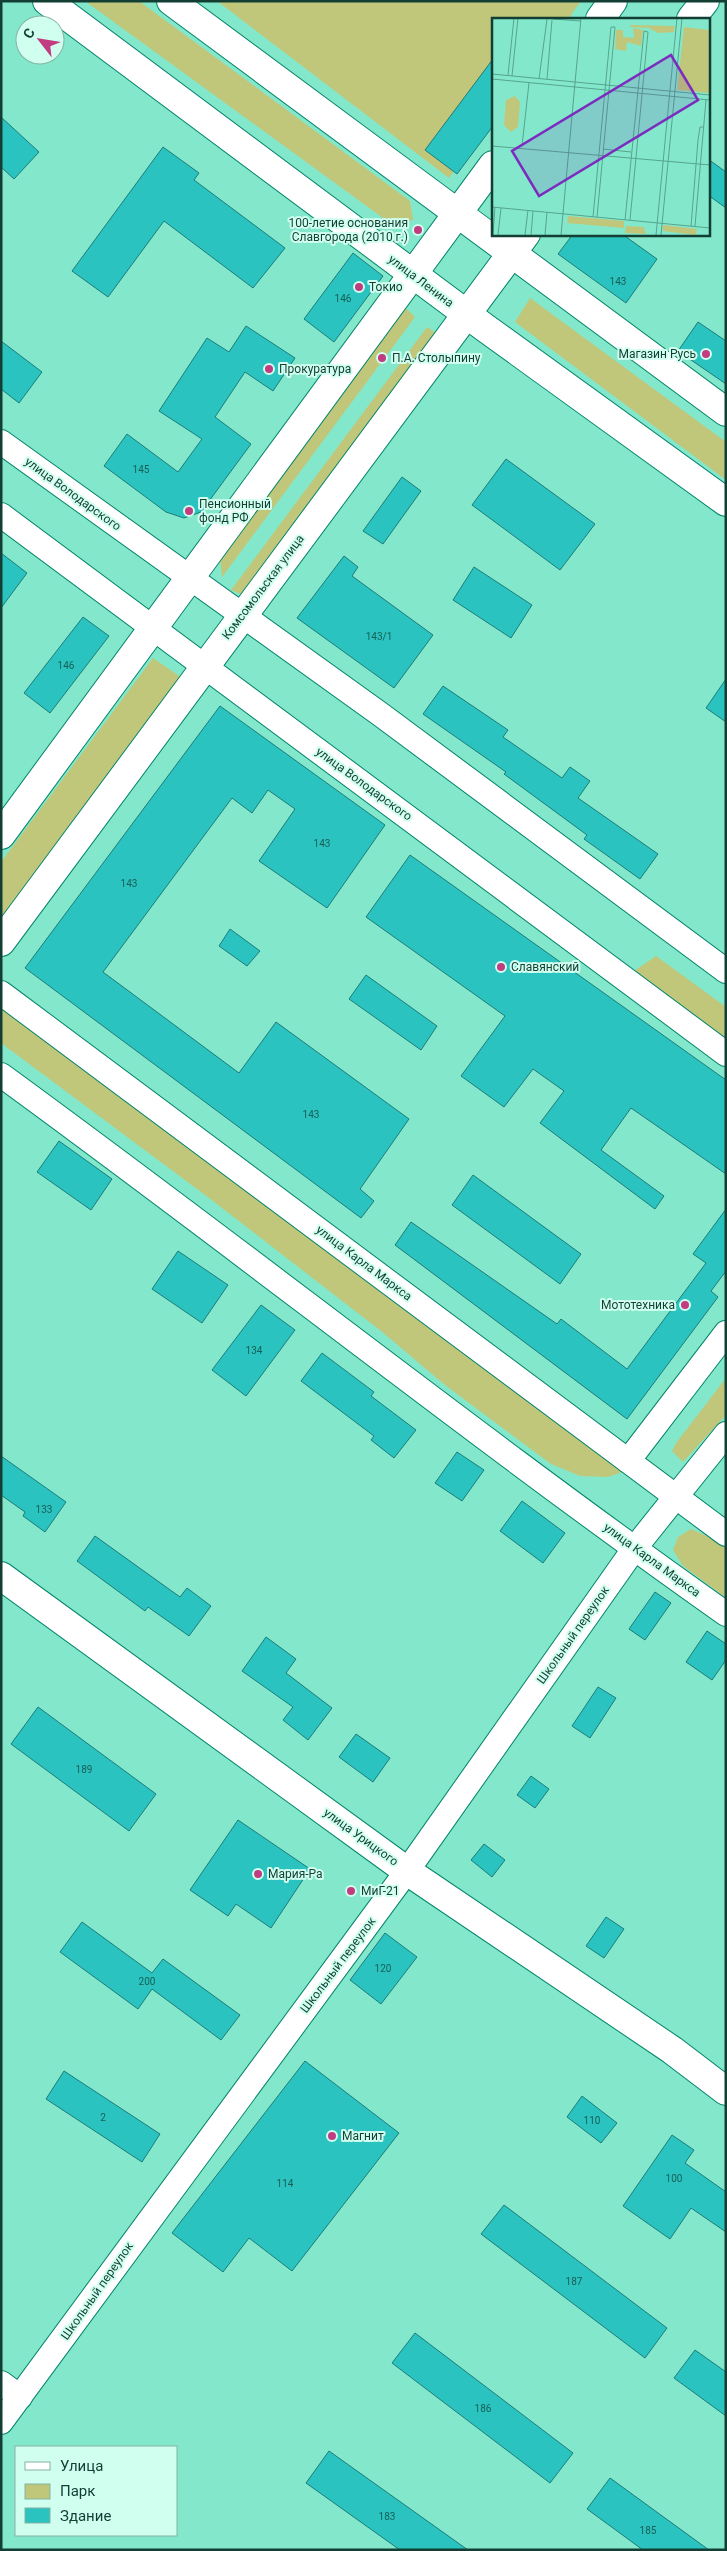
<svg xmlns="http://www.w3.org/2000/svg" width="727" height="2551" viewBox="0 0 727 2551" font-family="Roboto,sans-serif">
<style>
.green{fill:#c0c77a}
.building{fill:#2ac3c0;stroke:#1d7c7a}
.lines{fill:none;stroke-linecap:round;stroke-linejoin:round}
.minor-casing{stroke:#03846b;stroke-width:26}
.tertiary-casing{stroke:#03846b;stroke-width:30}
.minor{stroke:#fff;stroke-width:24}
.tertiary{stroke:#fff;stroke-width:28}
.poi-dot{fill:#c13c80;stroke:#d0ffef;stroke-width:2}
.labels{text-anchor:middle;dominant-baseline:central;stroke-width:4;stroke-linejoin:round;paint-order:stroke}
.number-label{font-size:10px;fill:#185f56}
.poi-label{font-size:12px;fill:#123e33;stroke:#d0ffef;text-anchor:start}
.street-label{font-size:12px;fill:#123e33;stroke:#d0ffef}
.inset-road{fill:none;stroke:#56a48e;stroke-width:1}
.view{fill:#7b2cbf;fill-opacity:0.15;stroke:#7b2cbf;stroke-width:2.5}
.inset-edge{fill:none;stroke:#123e33;stroke-width:2.5}
</style>
<rect width="100%" height="100%" fill="#83e8cb"/>
<!-- green -->
<g class="green">
<path d="M85 1H139L410 201 413 220 394 226Z"/>
<path d="M217 1H581L568 19H493V118L449 178Z"/>
<path d="M530 298 726 442V480L515 322Z"/>
<path d="M404 306 415 317 222 577 219 546Z"/>
<path d="M427 327 439 335 245 596 231 590Z"/>
<path d="M153 658 182 678 1 928V862Z"/>
<path d="M656 956 726 1007V1038L634 971Z"/>
<path d="M1 1002 611 1456 622 1472 608 1477 580 1476 551 1464 445 1385 381 1331 209 1198 1 1043Z"/>
<path d="M726 1378V1415L683 1462 672 1451 676 1443Z"/>
<path d="M691 1529 716 1540 726 1547V1598L683 1566 673 1550 678 1537Z"/>
</g>
<!-- building -->
<g class="building">
<path d="M493 59V126L457 174 425 150Z"/>
<path d="M1 117 39 152 14 179 1 167Z"/>
<path d="M163 147 199 173 194 180 285 248 253 288 164 221 108 297 72 271Z"/>
<path d="M708 159 726 172V208L708 195Z"/>
<path d="M573 234H622L657 259 626 303 558 254Z"/>
<path d="M353 253 383 276 334 342 304 319Z"/>
<path d="M698 322 726 341V384L678 351Z"/>
<path d="M246 326 295 358 273 391 245 372 215 417 251 444 201 512 184 518 166 512 104 466 127 434 178 472 202 439 159 411 207 338 229 352Z"/>
<path d="M1 341 42 372 19 403 1 389Z"/>
<path d="M506 459 595 524 560 570 472 505Z"/>
<path d="M402 477 421 491 383 544 363 531Z"/>
<path d="M1 553 27 573 1 608Z"/>
<path d="M344 556 358 567 352 576 433 635 394 688 297 618Z"/>
<path d="M474 567 532 605 511 638 453 600Z"/>
<path d="M83 617 109 636 50 713 24 693Z"/>
<path d="M726 679V722L706 708Z"/>
<path d="M443 686 508 730 503 737 562 778 570 767 590 781 578 798 658 854 640 879 584 839 587 835 504 774 506 772 423 714Z"/>
<path d="M220 706 385 825 327 908 259 861 295 809 268 790 252 813 232 798 103 972 239 1073 276 1022 409 1119 360 1189 374 1201 361 1218 25 968Z"/>
<path d="M410 855 726 1080V1174L631 1108 601 1150 664 1196 655 1209 540 1123 564 1091 533 1069 504 1107 461 1076 505 1016 366 917Z"/>
<path d="M230 929 260 951 247 966 219 946Z"/>
<path d="M366 975 437 1026 421 1050 349 999Z"/>
<path d="M59 1141 112 1179 91 1210 37 1172Z"/>
<path d="M473 1175 581 1254 560 1284 452 1205Z"/>
<path d="M726 1209V1271L711 1291 718 1297 627 1419 395 1245 411 1222 557 1324 561 1319 627 1369 706 1263 693 1254Z"/>
<path d="M178 1251 228 1285 202 1323 152 1289Z"/>
<path d="M261 1305 295 1330 246 1396 212 1370Z"/>
<path d="M322 1353 374 1392 371 1396 416 1430 394 1458 371 1440 374 1436 301 1381Z"/>
<path d="M457 1452 484 1470 462 1501 435 1483Z"/>
<path d="M1 1456 66 1502 45 1532 23 1516 25 1512 1 1495Z"/>
<path d="M522 1501 565 1533 543 1563 500 1531Z"/>
<path d="M95 1536 180 1597 187 1588 211 1606 189 1636 148 1607 145 1611 77 1561Z"/>
<path d="M655 1592 671 1603 645 1640 629 1629Z"/>
<path d="M707 1631 726 1644V1660L712 1680 686 1662Z"/>
<path d="M266 1637 296 1659 286 1673 332 1708 308 1740 283 1720 293 1707 242 1671Z"/>
<path d="M598 1687 616 1698 590 1738 572 1726Z"/>
<path d="M38 1707 156 1794 129 1831 11 1744Z"/>
<path d="M356 1734 390 1758 373 1782 339 1757Z"/>
<path d="M531 1776 549 1789 535 1808 517 1795Z"/>
<path d="M238 1820 310 1869 271 1928 236 1904 228 1916 190 1890Z"/>
<path d="M484 1844 505 1860 492 1877 471 1860Z"/>
<path d="M606 1917 624 1929 604 1958 586 1946Z"/>
<path d="M82 1922 152 1973 163 1959 240 2015 221 2040 152 1989 138 2009 60 1952Z"/>
<path d="M385 1933 417 1957 381 2004 350 1980Z"/>
<path d="M305 2061 399 2133 292 2271 249 2238 223 2272 172 2233Z"/>
<path d="M64 2071 160 2134 142 2162 46 2099Z"/>
<path d="M582 2096 617 2123 601 2143 567 2117Z"/>
<path d="M672 2135 694 2150 685 2163 726 2192V2232L691 2208 670 2239 623 2206Z"/>
<path d="M504 2205 667 2328 645 2358 481 2234Z"/>
<path d="M415 2333 573 2453 550 2483 392 2363Z"/>
<path d="M695 2350 726 2372V2416L674 2378Z"/>
<path d="M329 2451 468 2550H400L306 2483Z"/>
<path d="M610 2478 709 2550H643L587 2509Z"/>
</g>
<g class="lines">
<!-- minor casing -->
<g class="minor-casing">
<g id="minor">
<path d="M1 442 380 714 726 971"/>
<path d="M1 515 726 1054"/>
<path d="M1 993 726 1534"/>
<path d="M1 1075C244 1252 480 1440 726 1614"/>
<path d="M628 1461 726 1333"/>
<path d="M1 2383 20 2397"/>
<path d="M1 2422 407 1871 634 1549 726 1434"/>
</g>
</g>
<!-- tertiary casing -->
<g class="tertiary-casing">
<g id="tertiary">
<path d="M47 1 484 327 726 502"/>
<path d="M171 1 726 412"/>
<path d="M600 19 613 1"/>
<path d="M691 19 705 1"/>
<path d="M1 835 493 165"/>
<path d="M1 942 526 234"/>
<path d="M1 1576 407 1871 672 2050 726 2091"/>
</g>
</g>
<!-- minor -->
<use href="#minor" class="minor"/>
<!-- tertiary -->
<use href="#tertiary" class="tertiary"/>
</g>
<!-- markers -->
<g class="poi-dot">
<circle cx="418" cy="230" r="5"/>
<circle cx="359" cy="287" r="5"/>
<circle cx="706" cy="354" r="5"/>
<circle cx="382" cy="358" r="5"/>
<circle cx="269" cy="369" r="5"/>
<circle cx="189" cy="511" r="5"/>
<circle cx="501" cy="967" r="5"/>
<circle cx="685" cy="1305" r="5"/>
<circle cx="258" cy="1874" r="5"/>
<circle cx="351" cy="1891" r="5"/>
<circle cx="332" cy="2136" r="5"/>
</g>
<g class="labels">
<!-- number labels -->
<g class="number-label">
<text x="618" y="281">143</text>
<text x="343" y="298">146</text>
<text x="141" y="469">145</text>
<text x="379" y="636">143/1</text>
<text x="66" y="665">146</text>
<text x="322" y="843">143</text>
<text x="129" y="883">143</text>
<text x="311" y="1114">143</text>
<text x="254" y="1350">134</text>
<text x="44" y="1509">133</text>
<text x="84" y="1769">189</text>
<text x="383" y="1968">120</text>
<text x="147" y="1981">200</text>
<text x="103" y="2117">2</text>
<text x="592" y="2120">110</text>
<text x="674" y="2178">100</text>
<text x="285" y="2183">114</text>
<text x="574" y="2281">187</text>
<text x="483" y="2408">186</text>
<text x="387" y="2516">183</text>
<text x="648" y="2530">185</text>
</g>
<!-- poi labels -->
<g class="poi-label">
<text x="408" y="223" text-anchor="end">100-летие основания<tspan x="408" dy="14">Славгорода (2010 г.)</tspan></text>
<text x="369" y="287">Токио</text>
<text x="696" y="354" text-anchor="end">Магазин Русь</text>
<text x="392" y="358">П.А. Столыпину</text>
<text x="279" y="369">Прокуратура</text>
<text x="199" y="504">Пенсионный<tspan x="199" dy="14">фонд РФ</tspan></text>
<text x="511" y="967">Славянский</text>
<text x="675" y="1305" text-anchor="end">Мототехника</text>
<text x="268" y="1874">Мария-Ра</text>
<text x="361" y="1891">МиГ-21</text>
<text x="342" y="2136">Магнит</text>
</g>
<!-- street labels -->
<g class="street-label">
<text transform="translate(421 281) rotate(37)">улица Ленина</text>
<text transform="translate(73 494) rotate(36)">улица Володарского</text>
<text transform="translate(263 587) rotate(-53)">Комсомольская улица</text>
<text transform="translate(364 784) rotate(36)">улица Володарского</text>
<text transform="translate(364 1263) rotate(37)">улица Карла Маркса</text>
<text transform="translate(652 1560) rotate(36)">улица Карла Маркса</text>
<text transform="translate(573 1635) rotate(-55)">Школьный переулок</text>
<text transform="translate(361 1837) rotate(36)">улица Урицкого</text>
<text transform="translate(338 1965) rotate(-53)">Школьный переулок</text>
<text transform="translate(97 2291) rotate(-55)">Школьный переулок</text>
</g>
</g>
<!-- overview -->
<g transform="translate(492 18)">
<rect width="218" height="218" fill="#83e8cb"/>
<path d="M139 6V7L183 8 182 14 166 15 157 10 138 9ZM192 9 217 12V75L185 72ZM141 10 151 12 149 28 135 24 134 33 123 31 124 12H131V19L142 20ZM23 78 28 84 26 109 19 114 12 107 14 82ZM76 198 132 203V210L75 205ZM171 207 205 211 204 217 171 213ZM134 208 152 209 154 216 133 215Z" fill="#c0c77a"/>
<path class="inset-road" d="M61 1 89 3M0 56 218 77M16 57 22 0M20 58 26 0M0 61 218 82M47 61 55 1M55 61 60 2M0 128 218 147M30 128 37 65M111 131 139 134M0 189 218 210M101 199 119 9H123L105 199M133 202 152 13 156 14 138 202M199 208 206 122 208 109H212M203 208 214 82M1 217 3 189M6 217 9 190M33 217 36 192M39 217 41 193M53 217 55 194M69 217 89 0M164 217 185 0M169 217 190 0"/>
<path class="view" d="M179 37 206 82 47 178 20 133Z"/>
<rect width="218" height="218" class="inset-edge"/>
</g>
<!-- border -->
<rect width="727" height="2551" fill="none" stroke="#123e33" stroke-width="5"/>
<!-- legend -->
<rect x="15" y="2446" width="162" height="90" fill="#d0ffef" stroke="#84b2a4"/>
<rect x="25" y="2462" width="25" height="8" fill="#ffffff" stroke="#84b2a4"/>
<text x="60" y="2471" font-size="15" fill="#123e33">Улица</text>
<rect x="25" y="2484" width="25" height="15" fill="#c0c77a" stroke="#84b2a4"/>
<text x="60" y="2496" font-size="15" fill="#123e33">Парк</text>
<rect x="25" y="2508" width="25" height="15" fill="#2ac3c0" stroke="#84b2a4"/>
<text x="60" y="2521" font-size="15" fill="#123e33">Здание</text>
<!-- north arrow -->
<g transform="translate(40 40) rotate(301)"><circle r="24" fill="#d0ffef" stroke="#84b2a4"/>
<path d="M0-4L9 19L0 12L-9 19Z" fill="#c13c80"/>
<text y="-8" font-size="14" font-weight="bold" text-anchor="middle" fill="#123e33">С</text>
</g>
</svg>
